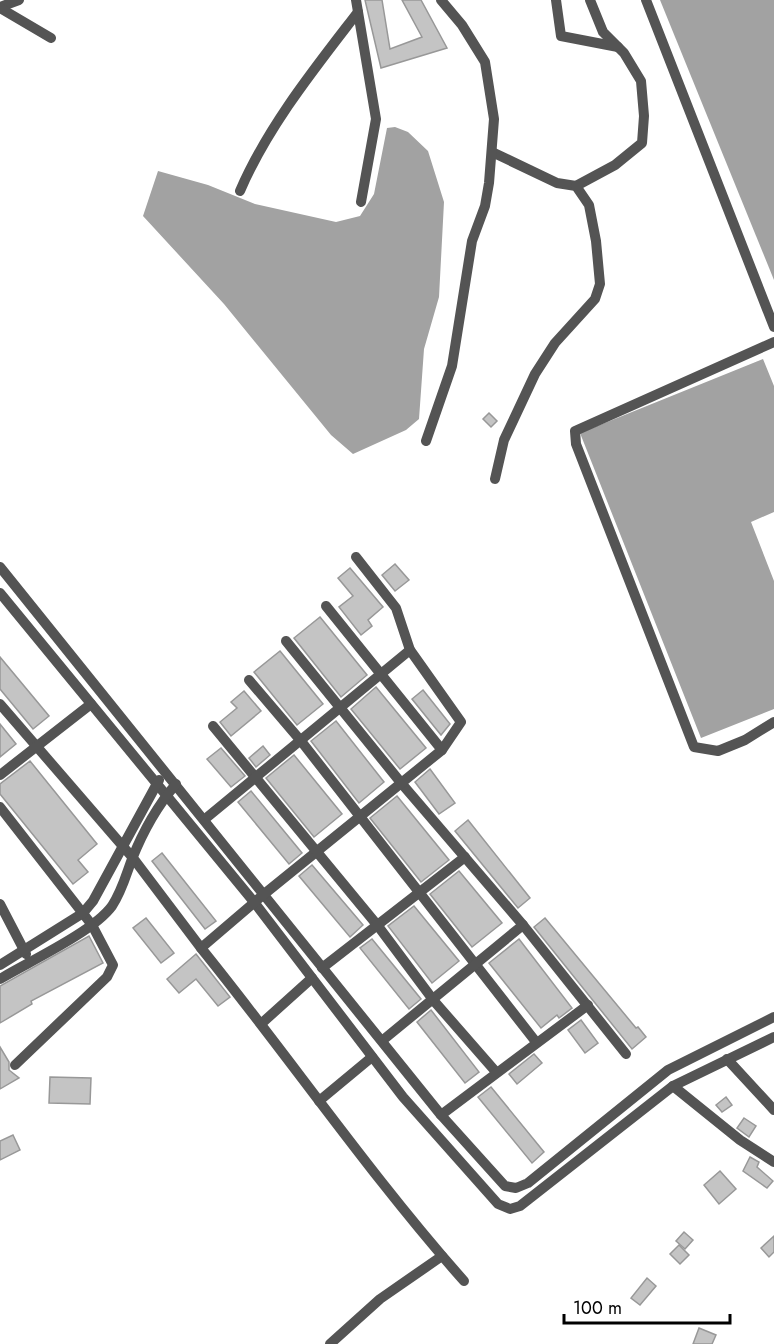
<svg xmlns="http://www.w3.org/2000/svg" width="774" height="1344" viewBox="0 0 774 1344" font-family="Jost,sans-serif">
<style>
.water{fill:#a2a2a2}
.building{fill:#c4c4c4;stroke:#989898;stroke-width:1.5}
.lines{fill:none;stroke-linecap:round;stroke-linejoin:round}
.minor{stroke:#545454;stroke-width:10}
</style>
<rect width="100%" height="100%" fill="#fff"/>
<!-- water -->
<g class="water">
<path d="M660 0H774V280Z"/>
<path d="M395 127 408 132 428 151 444 202 439 297 424 349 419 419 406 430 353 454 331 435 224 304 143 216 158 171 208 185 255 204 336 222 360 216 374 194 387 128Z"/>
<path d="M763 359 774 386V512L751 522 774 581V709L701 738 580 433Z"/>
</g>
<!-- building -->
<g class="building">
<path d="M365 0H382L390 49 422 37 402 0H421L447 48 381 68Z"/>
<path d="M489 413 497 421 491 427 483 419Z"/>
<path d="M395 564 409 580 395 591 382 575Z"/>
<path d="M350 568 383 607 368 620 372 626 361 635 339 607 353 596 338 578Z"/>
<path d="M320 617 367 675 341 697 294 638Z"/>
<path d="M280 651 323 704 297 725 254 672Z"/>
<path d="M0 657 49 716 33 729 0 689Z"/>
<path d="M376 687 426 748 400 769 351 709Z"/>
<path d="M423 690 450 724 441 735 412 699Z"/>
<path d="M244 691 261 711 231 736 220 722 237 708 231 702Z"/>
<path d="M336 721 384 782 359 803 311 741Z"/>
<path d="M0 724 16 744 0 757Z"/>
<path d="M263 746 270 755 256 767 249 758Z"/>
<path d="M221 748 245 776 231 787 207 759Z"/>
<path d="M294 755 342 814 314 837 266 778Z"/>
<path d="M30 761 97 844 78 860 88 872 73 884 0 794V784Z"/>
<path d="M430 769 455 803 439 814 415 782Z"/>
<path d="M251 791 302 853 289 864 238 802Z"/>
<path d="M397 796 449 860 421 882 370 818Z"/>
<path d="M468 820 530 898 518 908 455 831Z"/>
<path d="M162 853 216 921 205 929 152 861Z"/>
<path d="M312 865 363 925 350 937 299 876Z"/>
<path d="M459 871 502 923 472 947 430 894Z"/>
<path d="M414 906 459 961 432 983 388 926Z"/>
<path d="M146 918 174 953 161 963 133 928Z"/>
<path d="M545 918 636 1028 638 1027 646 1037 632 1049 534 927Z"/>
<path d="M89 936 103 963 31 1001 32 1004 0 1023V986Z"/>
<path d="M372 939 421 999 409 1009 360 948Z"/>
<path d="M519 939 572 1008 559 1018 557 1015 541 1028 489 963Z"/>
<path d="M196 954 230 997 218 1006 196 979 179 993 167 979Z"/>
<path d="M431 1010 479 1072 465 1083 417 1022Z"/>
<path d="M581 1020 598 1043 585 1053 568 1030Z"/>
<path d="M0 1047 9 1062V1070L19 1078 0 1089Z"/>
<path d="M534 1054 542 1063 517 1084 509 1074Z"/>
<path d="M50 1077 91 1078 90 1104 49 1103Z"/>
<path d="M491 1087 544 1152 532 1163 478 1097Z"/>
<path d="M726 1097 732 1105 722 1112 716 1105Z"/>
<path d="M744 1118 756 1126 749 1137 737 1128Z"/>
<path d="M13 1135 20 1150 0 1160V1141Z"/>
<path d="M750 1157 759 1162 757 1167 773 1181 767 1188 743 1171Z"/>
<path d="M720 1171 736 1189 719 1204 704 1185Z"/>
<path d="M684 1232 693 1240 685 1249 676 1241Z"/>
<path d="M774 1236V1252L769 1257 761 1248Z"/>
<path d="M679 1245 689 1255 680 1264 670 1254Z"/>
<path d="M647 1278 656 1286 640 1305 631 1298Z"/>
<path d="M699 1328 716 1335 712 1344H693Z"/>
</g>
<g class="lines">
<!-- minor -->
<g class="minor">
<path d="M356 0 376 119 361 202"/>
<path d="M556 0 561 36 618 47"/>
<path d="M646 0 774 327"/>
<path d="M0 7 19 0"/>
<path d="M0 8 51 38"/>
<path d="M492 152 557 183 576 186 589 205 596 241 600 284 595 299 555 343 535 374 504 440 495 479"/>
<path d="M576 186 615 165 642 143 644 116 641 81 624 53 603 32 590 0"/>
<path d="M240 191C268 126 315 68 358 12"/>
<path d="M774 342 575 431 576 444 694 747 718 751 745 740 774 722"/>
<path d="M426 441 452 366 472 241 485 206 489 183 494 119 485 62 462 25 441 0"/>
<path d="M0 567 441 1115 505 1186 516 1188 528 1183 668 1070 774 1017"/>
<path d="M0 593 254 902 403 1097 498 1204 510 1209 520 1206 673 1086 774 1037"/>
<path d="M326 606 442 750"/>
<path d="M286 641 402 784 523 925 626 1054"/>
<path d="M249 680 301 741 536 1042"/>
<path d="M0 704 133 858 201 948 263 895 442 750 461 722 410 650 396 608 356 557"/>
<path d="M213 726 378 926 434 1001 496 1072"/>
<path d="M0 775 91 704"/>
<path d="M0 807 92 925 113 965 107 977 15 1065"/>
<path d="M205 819 410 650"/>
<path d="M0 904 26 954"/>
<path d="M201 948C290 1058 370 1175 464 1281"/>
<path d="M0 965 83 913 93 901 159 780"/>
<path d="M322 968 465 857"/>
<path d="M0 979C30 961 93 932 112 906 122 891 126 875 132 859 142 834 158 805 176 784"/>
<path d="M262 1023 312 978"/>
<path d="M383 1040 523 925"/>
<path d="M727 1059 774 1110"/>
<path d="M673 1086 740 1140 774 1162"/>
<path d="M319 1101 372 1057"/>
<path d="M441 1115 588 1005"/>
<path d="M330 1344 380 1299 442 1256"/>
</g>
</g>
<!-- scale -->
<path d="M564 1314v9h166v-9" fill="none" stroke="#000000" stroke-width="3"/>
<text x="573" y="1314" font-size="18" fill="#000000" stroke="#ffffff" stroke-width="4.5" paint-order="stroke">100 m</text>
</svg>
